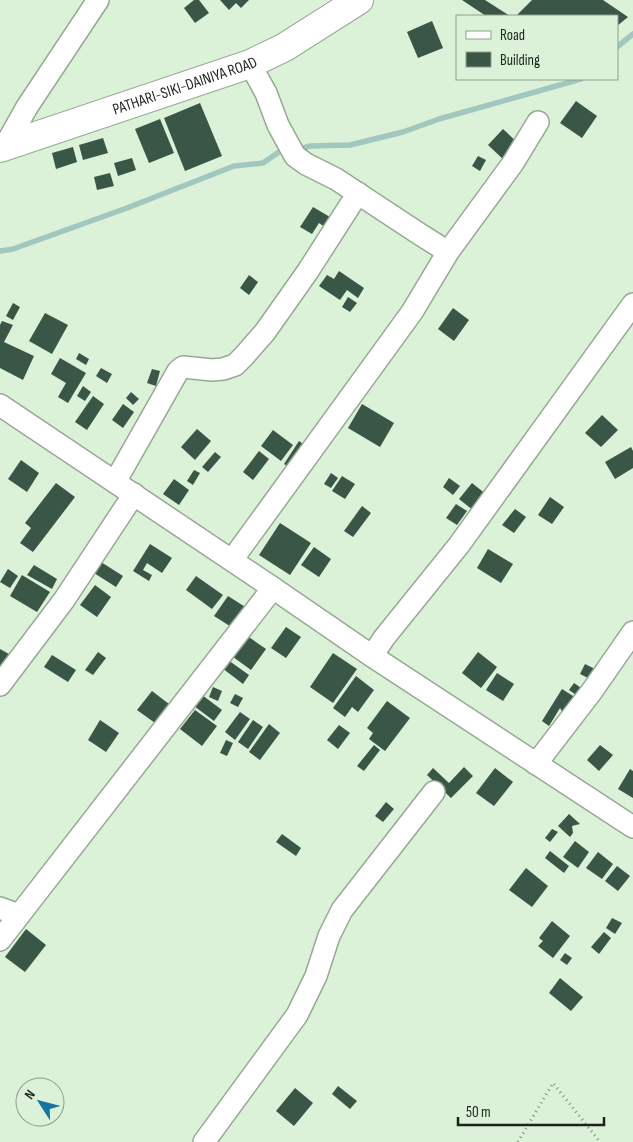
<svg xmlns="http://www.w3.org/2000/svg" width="633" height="1142" viewBox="0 0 633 1142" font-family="'Sofia Sans Condensed',sans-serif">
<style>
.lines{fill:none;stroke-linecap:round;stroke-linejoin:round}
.stream{stroke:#a1c7bf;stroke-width:5.5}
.building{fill:#395647}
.minor-casing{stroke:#96aa93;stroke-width:24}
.secondary-casing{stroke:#96aa93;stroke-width:30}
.path{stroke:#81917f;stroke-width:3;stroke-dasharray:1 4;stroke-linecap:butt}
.minor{stroke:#fff;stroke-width:21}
.secondary{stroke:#fff;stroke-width:28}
.labels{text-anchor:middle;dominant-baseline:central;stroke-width:5;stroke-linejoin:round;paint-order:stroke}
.street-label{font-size:16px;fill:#1b231a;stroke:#dbf1d8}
</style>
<rect width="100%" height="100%" fill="#dbf1d8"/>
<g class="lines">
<!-- stream -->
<g class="stream">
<path d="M617 47 633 34"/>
<path d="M297 150 310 146 350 145 403 132 439 119 581 79"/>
<path d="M0 251 13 249 127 208 234 166 263 163 279 152"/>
</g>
</g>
<!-- building -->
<g class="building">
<path d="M194 0H199L209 13 195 23 184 8Z"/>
<path d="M220 0H249L241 8 236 3 229 10Z"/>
<path d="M462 0H485L510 16H486Z"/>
<path d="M532 0H603L628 17 617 26V16H516Z"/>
<path d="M432 21 443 48 418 58 407 32Z"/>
<path d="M576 101 597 116 582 138 560 123Z"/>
<path d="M200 103 222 156 185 171 164 118Z"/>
<path d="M160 119 174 153 149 163 135 129Z"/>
<path d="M503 129 520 145 505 161 488 145Z"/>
<path d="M103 138 108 153 83 160 79 145Z"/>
<path d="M73 147 77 162 56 169 52 153Z"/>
<path d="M478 156 486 160 480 171 472 166Z"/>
<path d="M132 158 136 170 118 176 114 163Z"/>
<path d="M110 173 114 186 97 190 94 177Z"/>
<path d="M313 207 335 220 329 230 319 223 312 234 300 227Z"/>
<path d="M339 271 364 288 358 298 347 290 340 300 319 286 327 275 334 279Z"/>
<path d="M249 275 258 282 249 295 240 288Z"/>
<path d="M348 297 357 303 350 312 342 307Z"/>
<path d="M13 303 20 307 13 320 6 316Z"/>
<path d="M453 308 469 320 454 341 438 329Z"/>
<path d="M45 313 68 325 52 354 29 341Z"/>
<path d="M2 321 13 325 4 342 34 356 23 380 0 368V325Z"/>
<path d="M79 353 89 359 86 365 76 359Z"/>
<path d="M60 358 86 373 68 403 58 397 66 383 51 374Z"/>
<path d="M101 368 112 374 107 383 96 376Z"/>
<path d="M152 369 160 371 156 386 147 383Z"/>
<path d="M83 386 91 392 85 401 77 396Z"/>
<path d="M131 392 139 399 133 405 126 398Z"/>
<path d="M93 396 104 404 87 430 75 422Z"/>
<path d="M123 404 134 412 123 428 112 420Z"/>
<path d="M362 404 394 423 380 447 348 428Z"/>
<path d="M602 415 618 430 601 447 585 433Z"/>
<path d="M197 429 211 441 195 460 181 447Z"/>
<path d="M273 430 293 445 281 461 261 446Z"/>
<path d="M299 441 306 446 290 468 284 464Z"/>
<path d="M631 447 633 451V468L615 479 605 462Z"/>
<path d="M259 451 269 459 253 480 243 472Z"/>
<path d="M215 452 221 457 208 472 202 467Z"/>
<path d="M21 460 39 473 27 492 8 479Z"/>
<path d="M194 470 200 473 193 485 187 481Z"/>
<path d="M331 473 338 478 331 488 324 484Z"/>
<path d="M342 476 355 484 345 499 332 491Z"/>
<path d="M449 478 460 486 453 495 443 487Z"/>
<path d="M174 479 189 490 179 505 163 494Z"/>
<path d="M56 483 75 497 33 552 20 543 31 528 25 523Z"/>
<path d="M472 483 487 495 474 511 459 499Z"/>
<path d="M550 497 564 507 552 524 538 515Z"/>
<path d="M456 504 467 511 457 525 446 518Z"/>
<path d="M362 506 371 513 353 537 344 531Z"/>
<path d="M515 509 526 517 514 533 502 525Z"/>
<path d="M280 523 311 543 290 575 259 555Z"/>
<path d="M150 544 172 558 162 573 147 563 143 570 152 575 149 581 133 571Z"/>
<path d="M314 547 331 559 319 577 301 565Z"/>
<path d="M488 549 513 564 501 583 477 568Z"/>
<path d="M101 562 123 576 116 587 94 573Z"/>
<path d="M34 565 57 579 52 589 27 575Z"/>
<path d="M8 569 18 576 10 588 0 582Z"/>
<path d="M22 575 50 592 37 612 10 596Z"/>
<path d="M196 576 223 595 212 609 186 590Z"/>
<path d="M95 585 111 597 97 617 80 605Z"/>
<path d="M228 596 250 610 236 630 214 616Z"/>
<path d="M286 627 301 637 286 658 271 648Z"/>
<path d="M243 633 266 649 251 670 229 654Z"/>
<path d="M0 649 16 658 8 672 0 667Z"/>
<path d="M98 652 106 658 93 675 85 670Z"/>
<path d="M478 652 497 667 481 688 462 673Z"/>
<path d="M333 653 357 669 333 703 310 687Z"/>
<path d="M52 655 76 670 68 682 44 667Z"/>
<path d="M228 660 249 675 243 684 222 668Z"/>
<path d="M585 664 597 670 592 680 580 674Z"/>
<path d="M497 673 514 684 503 701 486 690Z"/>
<path d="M356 676 374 690 358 712 352 707 345 717 333 708Z"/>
<path d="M574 683 584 690 579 697 569 690Z"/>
<path d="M213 687 222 691 218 701 209 697Z"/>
<path d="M562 689 581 701 568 722 560 708 549 726 542 721Z"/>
<path d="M152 691 169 704 155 723 137 710Z"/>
<path d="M235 694 243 698 238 707 230 703Z"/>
<path d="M202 695 222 710 214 721 194 706Z"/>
<path d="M387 701 410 718 385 751 369 739 373 733 367 728Z"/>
<path d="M195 710 217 726 202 746 180 729Z"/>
<path d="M240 712 250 719 235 740 225 732Z"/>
<path d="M100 720 119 733 106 752 88 740Z"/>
<path d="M253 720 263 727 248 749 238 742Z"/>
<path d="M269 724 280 733 260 760 249 752Z"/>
<path d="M339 725 350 733 338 749 327 740Z"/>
<path d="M226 740 233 743 227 756 220 753Z"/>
<path d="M374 745 380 750 364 771 357 766Z"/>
<path d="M600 745 613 755 599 771 587 760Z"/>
<path d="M464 767 473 776 451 798 427 775 433 768 449 783Z"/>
<path d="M495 768 513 782 494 806 476 793Z"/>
<path d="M630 769 633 771V798L618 789Z"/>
<path d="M386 802 394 809 383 822 375 816Z"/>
<path d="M569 814 580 824 572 826 573 833 570 837 558 826Z"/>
<path d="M552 829 558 832 550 842 545 838Z"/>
<path d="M282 834 301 848 296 856 276 842Z"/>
<path d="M575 841 589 852 578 868 563 857Z"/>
<path d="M550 851 569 866 564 873 545 858Z"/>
<path d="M598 852 613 864 602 879 586 868Z"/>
<path d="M617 866 630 876 618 891 605 881Z"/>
<path d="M526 868 548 886 532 907 509 890Z"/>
<path d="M612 918 622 923 615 934 606 928Z"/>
<path d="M552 921 570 936 553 958 538 946 543 941 539 938Z"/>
<path d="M26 929 46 945 25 972 5 957Z"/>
<path d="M604 932 611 938 599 954 591 947Z"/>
<path d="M565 953 572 958 567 965 560 960Z"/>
<path d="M560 978 583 997 571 1011 549 993Z"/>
<path d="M338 1086 357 1101 350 1109 332 1094Z"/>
<path d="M295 1088 313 1103 294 1126 276 1111Z"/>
</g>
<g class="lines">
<!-- minor casing -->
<g class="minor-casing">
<g id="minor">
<path d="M250 64 266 93 278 125 295 156 306 164 336 179 418 233 448 252"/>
<path d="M5 146 27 107 98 0"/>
<path d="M0 405 273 588 372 656 633 827"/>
<path d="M115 482 178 371 183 367 212 370 223 369 235 365 244 356 265 332 308 271 358 193"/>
<path d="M232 560 412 312 448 252 513 163 538 122"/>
<path d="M372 656 384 638 459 545 633 304"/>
<path d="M0 685 64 600 134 494"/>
<path d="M536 764 592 691 633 632"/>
<path d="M0 908 19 915"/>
<path d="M0 940 273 588"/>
<path d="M204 1142 297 1015 316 976 329 936 342 910 434 792"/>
</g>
</g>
<!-- secondary casing -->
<g class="secondary-casing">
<g id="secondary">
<path id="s1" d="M0 148 250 64 285 47 359 0"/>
</g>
</g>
<!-- path -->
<path class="path" d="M518 1142 553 1083 600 1142"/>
<!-- minor -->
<use href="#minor" class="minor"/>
<!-- secondary -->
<use href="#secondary" class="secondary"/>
</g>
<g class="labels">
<!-- street labels -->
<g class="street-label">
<text stroke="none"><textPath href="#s1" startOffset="195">PATHARI-SIKI-DAINIYA ROAD</textPath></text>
</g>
</g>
<!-- legend -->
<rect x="456" y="15" width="162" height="65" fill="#dbf1d8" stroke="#8e9f8c"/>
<rect x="466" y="31" width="25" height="8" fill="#ffffff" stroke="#8e9f8c"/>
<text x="500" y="40" font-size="15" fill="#1b231a">Road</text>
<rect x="466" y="52" width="25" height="15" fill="#395647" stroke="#8e9f8c"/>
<text x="500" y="65" font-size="15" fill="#1b231a">Building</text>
<!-- north arrow -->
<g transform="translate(40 1102) rotate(306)"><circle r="24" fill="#dbf1d8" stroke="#8e9f8c"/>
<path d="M0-4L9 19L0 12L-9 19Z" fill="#1673a2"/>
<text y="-8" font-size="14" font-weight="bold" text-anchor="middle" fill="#1b231a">N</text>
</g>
<!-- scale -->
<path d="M458 1117v8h146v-8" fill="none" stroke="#1b231a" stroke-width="2.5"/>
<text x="466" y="1117" font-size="15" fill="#1b231a" stroke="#dbf1d8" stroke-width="4" paint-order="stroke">50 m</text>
</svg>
